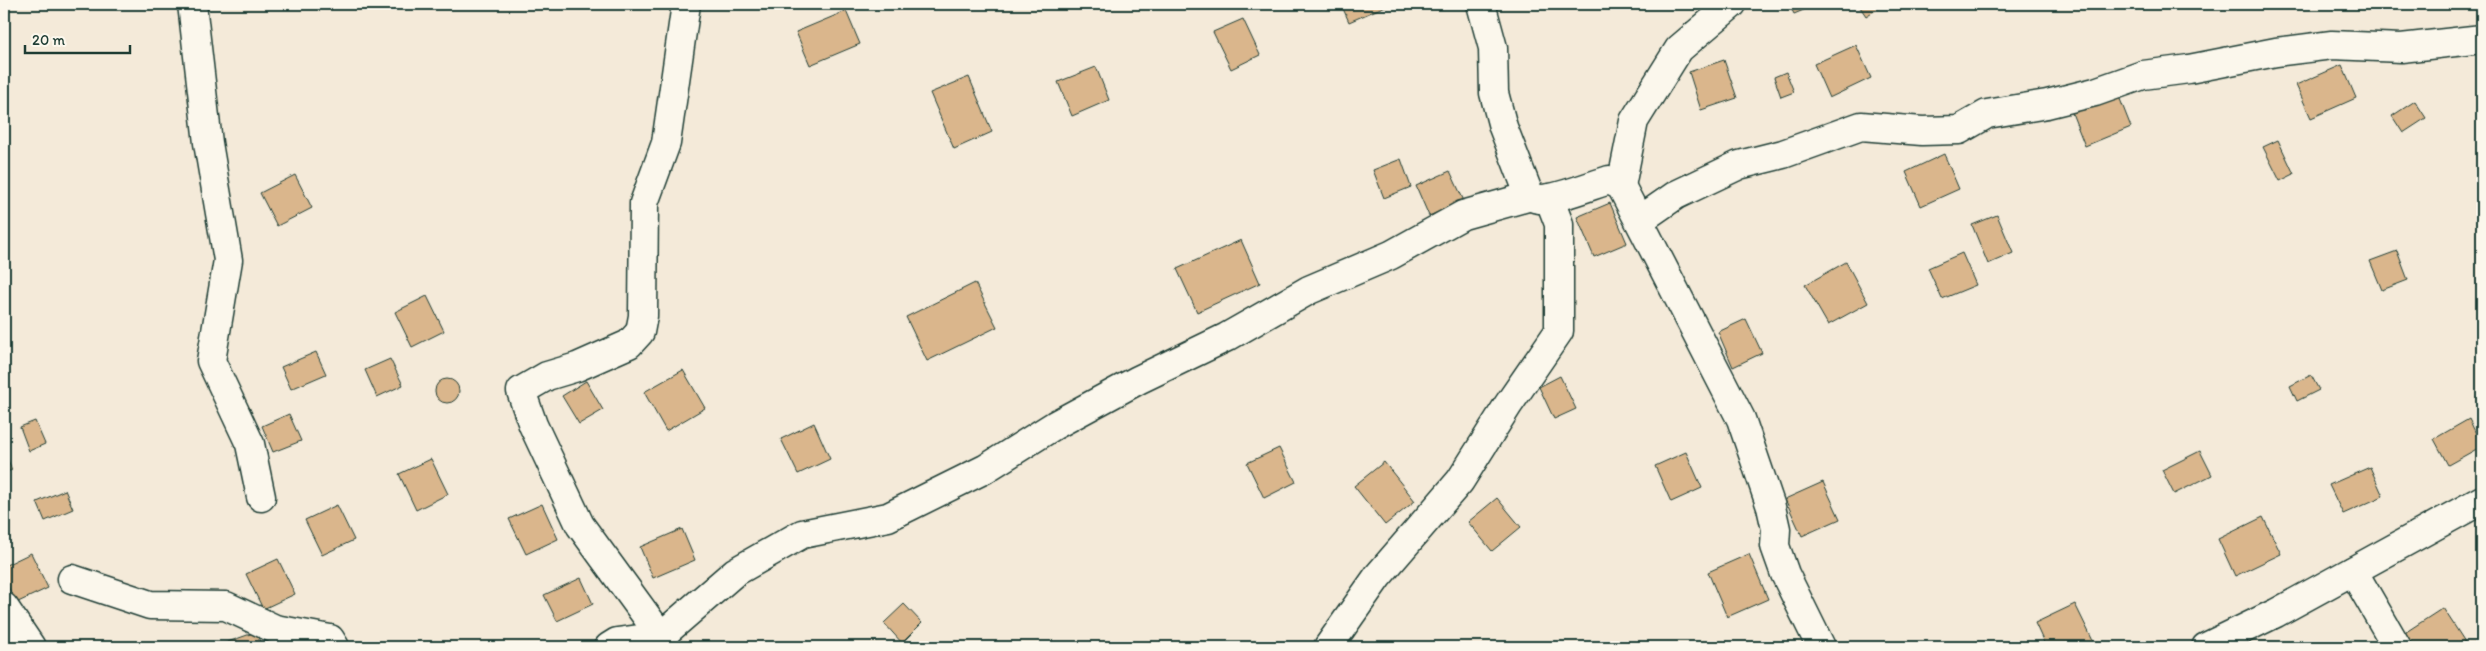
<svg xmlns="http://www.w3.org/2000/svg" width="2486" height="651" viewBox="0 0 2486 651" font-family="Itim,sans-serif">
<style>
.building{fill:#dab68c;stroke:#1f3d34}
.lines{fill:none;stroke-linecap:round;stroke-linejoin:round}
.street-casing{stroke:#1f3d34;stroke-width:31}
.street{stroke:#fbf7ec;stroke-width:28}
</style>
<rect width="100%" height="100%" fill="#f4ead9"/>
<filter id="ink" filterUnits="userSpaceOnUse"><feTurbulence type="fractalNoise" baseFrequency=".02" numOctaves="2"/><feDisplacementMap in="SourceGraphic" scale="10" xChannelSelector="R" yChannelSelector="G"/><feConvolveMatrix kernelMatrix="1 2 1 2 8 2 1 2 1" color-interpolation-filters="sRGB"/></filter>
<g filter="url(#ink)">
<!-- building -->
<g class="building">
<path d="M1341 4H1390L1349 22Z"/>
<path d="M1789 4H1818L1794 14Z"/>
<path d="M1858 4H1885L1866 16Z"/>
<path d="M846 11 860 44 810 65 796 32Z"/>
<path d="M1243 19 1260 55 1231 69 1213 32Z"/>
<path d="M1856 45 1871 78 1829 98 1814 64Z"/>
<path d="M1724 60 1737 98 1701 110 1689 72Z"/>
<path d="M2342 65 2356 98 2311 118 2296 85Z"/>
<path d="M1096 67 1109 100 1072 116 1058 82Z"/>
<path d="M1786 72 1794 92 1781 97 1774 77Z"/>
<path d="M969 77 992 132 954 149 930 93Z"/>
<path d="M2118 94 2131 127 2085 146 2072 113Z"/>
<path d="M2415 101 2426 118 2403 133 2392 116Z"/>
<path d="M2278 140 2294 174 2280 181 2263 147Z"/>
<path d="M1944 154 1959 189 1921 206 1906 172Z"/>
<path d="M1401 159 1411 187 1384 198 1373 170Z"/>
<path d="M1450 171 1464 201 1429 216 1416 186Z"/>
<path d="M295 175 312 208 277 226 260 193Z"/>
<path d="M1610 203 1627 243 1594 257 1577 217Z"/>
<path d="M1997 215 2013 253 1988 264 1972 225Z"/>
<path d="M1241 240 1260 283 1197 312 1177 269Z"/>
<path d="M2397 251 2408 280 2382 290 2370 261Z"/>
<path d="M1962 253 1976 285 1942 299 1928 268Z"/>
<path d="M1846 262 1868 303 1828 325 1805 285Z"/>
<path d="M975 283 997 327 927 361 906 317Z"/>
<path d="M427 296 444 331 412 347 395 312Z"/>
<path d="M1746 319 1762 353 1733 367 1718 332Z"/>
<path d="M316 352 326 374 291 389 281 367Z"/>
<path d="M390 359 403 385 377 397 365 370Z"/>
<path d="M683 370 705 408 666 431 644 392Z"/>
<path d="M2311 375 2319 390 2297 401 2290 386Z"/>
<path d="M1560 376 1576 409 1554 419 1539 387Z"/>
<circle cx="447" cy="391" r="12"/>
<path d="M586 381 603 410 579 424 562 396Z"/>
<path d="M289 414 301 441 273 452 262 426Z"/>
<path d="M2469 419 2482 446 2448 465 2434 439Z"/>
<path d="M35 421 45 444 29 451 20 427Z"/>
<path d="M814 423 830 459 798 474 781 439Z"/>
<path d="M1279 448 1296 482 1264 498 1247 463Z"/>
<path d="M4 450 12 470 4 473Z"/>
<path d="M2200 451 2212 475 2174 494 2162 470Z"/>
<path d="M1686 452 1702 488 1671 502 1655 466Z"/>
<path d="M431 459 448 494 416 510 399 474Z"/>
<path d="M1384 462 1415 501 1385 525 1354 486Z"/>
<path d="M2370 467 2383 496 2343 514 2329 485Z"/>
<path d="M1823 482 1840 519 1802 536 1785 499Z"/>
<path d="M65 490 73 509 45 521 37 502Z"/>
<path d="M1497 498 1521 527 1492 551 1468 522Z"/>
<path d="M542 504 558 539 526 554 509 519Z"/>
<path d="M337 505 354 540 322 555 305 520Z"/>
<path d="M2263 517 2281 554 2235 576 2218 539Z"/>
<path d="M682 529 695 560 653 578 640 547Z"/>
<path d="M31 553 48 588 16 603 4 578V566Z"/>
<path d="M1749 554 1768 599 1727 617 1708 572Z"/>
<path d="M278 559 295 594 263 609 246 574Z"/>
<path d="M581 578 593 604 557 621 544 595Z"/>
<path d="M904 604 922 623 902 643 884 623Z"/>
<path d="M2075 604 2096 647H2046L2035 623Z"/>
<path d="M2443 608 2467 645 2464 647H2411L2403 634Z"/>
<path d="M256 632 262 647H223L222 644Z"/>
</g>
<g class="lines">
<!-- street casing -->
<g class="street-casing">
<g id="street">
<path d="M192 4 208 143 228 260 211 361 250 444 261 497"/>
<path d="M1481 4 1493 48 1494 93 1503 127 1527 189C1530 195 1532 198 1539 199 1555 200 1592 185 1609 180L1621 186 1741 419 1771 507 1776 529 1775 546 1785 574 1821 647"/>
<path d="M1621 186 1634 121 1679 49 1732 4"/>
<path d="M1640 220 1676 195 1739 165 1783 154 1861 126 1922 131 1959 130 1987 114 2047 104 2095 92 2143 75 2189 69 2276 52 2332 45 2401 48 2482 39"/>
<path d="M2353 571 2397 647"/>
<path d="M72 579 150 605 226 606 275 629 330 639 335 647"/>
<path d="M4 607 31 647"/>
<path d="M609 647 617 642 661 636 735 572 802 534 888 517 985 469 1055 425 1138 380 1227 337 1309 290 1391 255 1463 215 1531 196"/>
<path d="M666 647 661 636 580 525 533 425 521 391 547 376 577 367 629 344 640 332 643 316 644 203 666 143 686 4"/>
<path d="M1328 647 1378 576 1460 481 1508 405 1559 331V224L1549 198"/>
<path d="M2206 647 2276 613 2482 500"/>
</g>
</g>
<!-- street -->
<use href="#street" class="street"/>
</g>
</g>
<!-- margin -->
<rect width="2486" height="651" fill="none" stroke="#fbf7ec" stroke-width="20"/>
<rect x="10" y="10" width="2466" height="631" fill="none" stroke="#1f3d34" stroke-width="2" filter="url(#ink)"/>
<!-- scale -->
<path d="M25 45v8h105v-8" fill="none" stroke="#1f3d34" stroke-width="2.5"/>
<text x="32" y="45" font-size="15" fill="#1f3d34" stroke="#fbf7ec" stroke-width="4" paint-order="stroke">20 m</text>
</svg>
